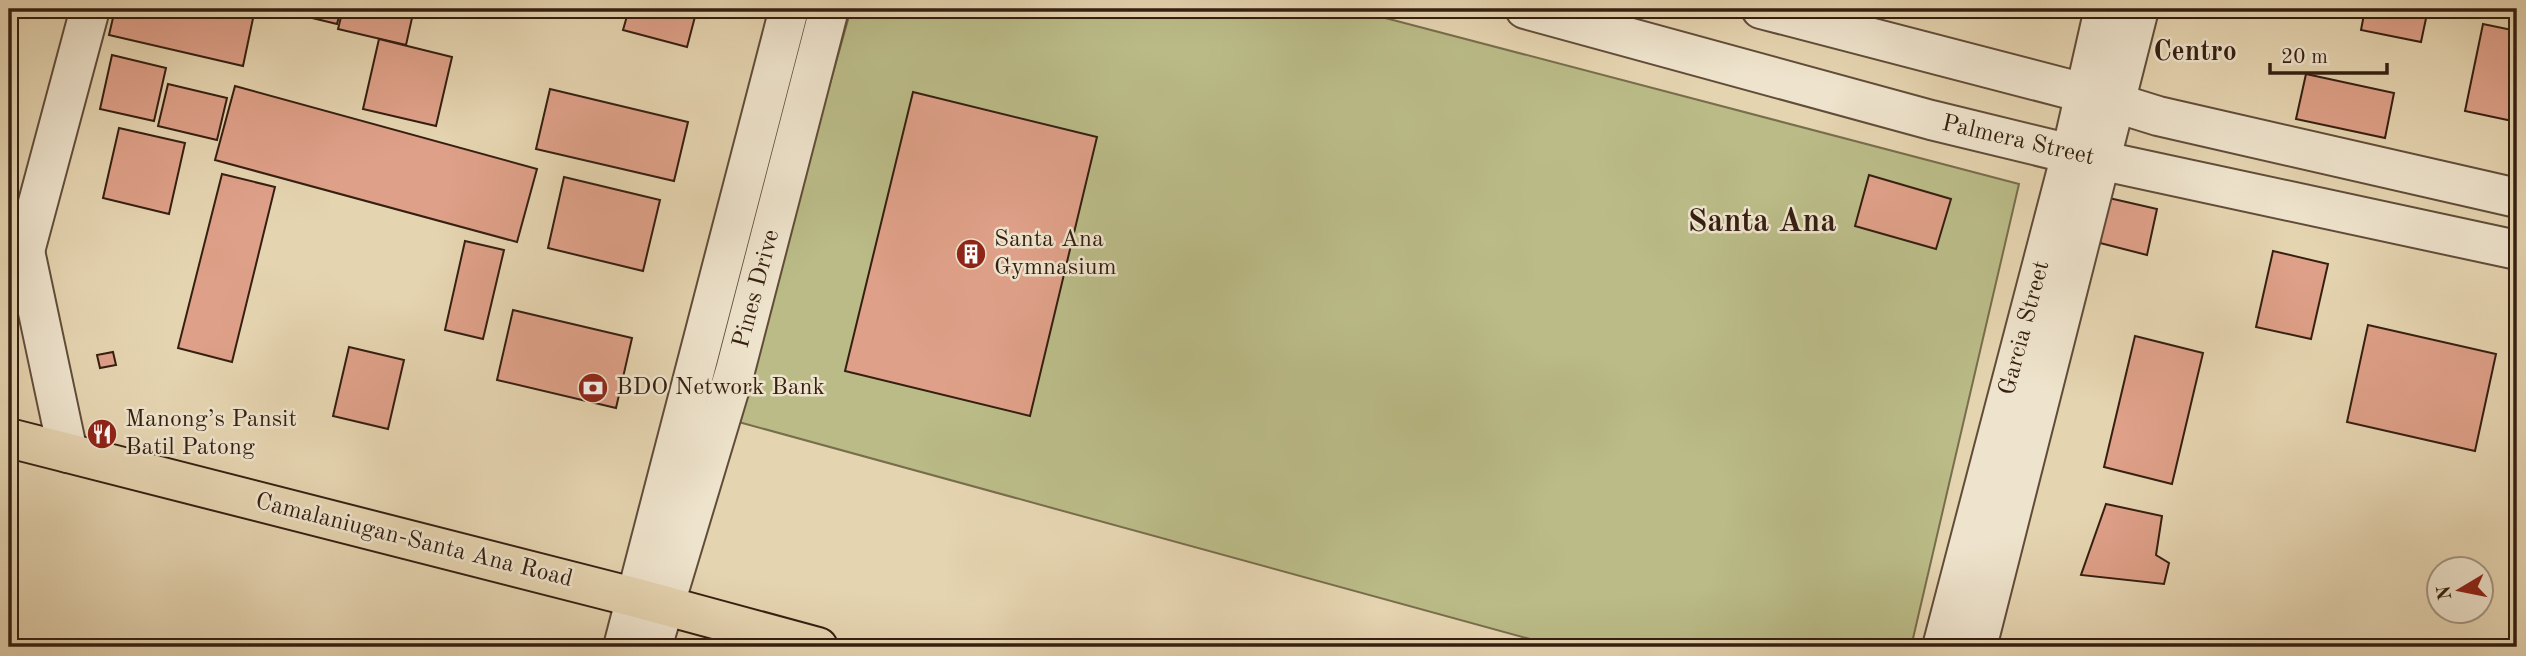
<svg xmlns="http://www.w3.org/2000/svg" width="2526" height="656" viewBox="0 0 2526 656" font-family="'Old Standard TT',serif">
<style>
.green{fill:#babb87;stroke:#786d4c;stroke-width:2}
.building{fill:#dea088;stroke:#351f11;stroke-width:2}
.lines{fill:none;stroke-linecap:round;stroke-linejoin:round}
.minor-casing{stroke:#614c39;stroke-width:42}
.major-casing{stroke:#351f11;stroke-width:42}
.minor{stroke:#eee3cc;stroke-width:38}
.major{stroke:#e5d4b0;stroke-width:38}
.labels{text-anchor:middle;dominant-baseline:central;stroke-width:5;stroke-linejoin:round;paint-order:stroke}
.street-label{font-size:24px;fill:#351f11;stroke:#eee3cc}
.poi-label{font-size:24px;fill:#351f11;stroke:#eee3cc;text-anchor:start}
.quarter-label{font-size:28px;font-weight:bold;fill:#351f11;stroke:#eee3cc}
.district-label{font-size:32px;font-weight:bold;fill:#351f11;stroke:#eee3cc}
</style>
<rect width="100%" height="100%" fill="#e5d4b0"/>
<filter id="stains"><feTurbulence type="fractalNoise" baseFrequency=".00286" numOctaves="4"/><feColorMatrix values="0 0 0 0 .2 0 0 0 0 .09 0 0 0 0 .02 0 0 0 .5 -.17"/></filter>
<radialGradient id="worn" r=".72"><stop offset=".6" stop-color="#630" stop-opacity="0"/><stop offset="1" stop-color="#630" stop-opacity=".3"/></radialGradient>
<!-- green -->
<path class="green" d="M851 9H1351L2019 184 1911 647H1559L735 421Z"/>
<!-- building -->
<g class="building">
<path d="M9 9H15L9 36Z"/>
<path d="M115 9H255L243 66 109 35Z"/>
<path d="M275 9H341L337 24Z"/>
<path d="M343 9H414L406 45 338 29Z"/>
<path d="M629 9H697L687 47 623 30Z"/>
<path d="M2365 9H2428L2421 42 2361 30Z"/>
<path d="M2483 24 2517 31V122L2465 111Z"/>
<path d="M379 39 452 57 436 126 363 109Z"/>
<path d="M112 55 166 68 154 121 100 109Z"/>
<path d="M2306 74 2394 93 2385 138 2296 119Z"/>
<path d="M168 84 227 98 217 140 158 126Z"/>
<path d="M235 86 537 169 517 242 215 160Z"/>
<path d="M550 89 688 122 674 181 536 149Z"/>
<path d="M913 92 1097 137 1030 416 845 371Z"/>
<path d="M119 128 185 143 169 214 103 198Z"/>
<path d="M222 174 275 187 232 362 178 348Z"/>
<path d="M1869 175 1951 199 1936 249 1855 226Z"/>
<path d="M564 177 660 200 643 271 548 248Z"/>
<path d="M2109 198 2157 209 2147 255 2100 243Z"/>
<path d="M465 241 504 250 483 339 445 330Z"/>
<path d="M2273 251 2328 264 2311 339 2256 327Z"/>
<path d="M513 310 632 338 616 408 497 380Z"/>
<path d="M2368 325 2496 354 2475 451 2347 422Z"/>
<path d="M2135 336 2203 353 2172 484 2104 467Z"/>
<path d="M349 347 404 360 388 429 333 416Z"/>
<path d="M113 352 116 365 100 368 97 355Z"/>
<path d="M2106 504 2162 516 2156 555 2169 563 2164 584 2081 575Z"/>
</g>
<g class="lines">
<!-- minor casing -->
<g class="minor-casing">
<g id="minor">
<path d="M1525 9 1931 120 2071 154 2517 250"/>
<path d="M1761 9 2084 93 2158 116 2517 198"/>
<path d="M25 251 68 453"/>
<path d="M9 270 25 251 90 9"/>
<path d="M623 647 789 9"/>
<path d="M652 647 735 371 829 9"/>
<path d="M1942 647 2071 154 2104 9"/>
<path d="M1977 647 2139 9"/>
</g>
</g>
<!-- major casing -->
<g class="major-casing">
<path id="major" d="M9 438 637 598 818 647"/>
</g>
<!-- minor -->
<use href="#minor" class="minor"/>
<!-- major -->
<use href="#major" class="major"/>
</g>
<!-- icons -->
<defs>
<g id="building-disc" transform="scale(1.575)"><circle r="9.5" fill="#8f2418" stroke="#eee3cc"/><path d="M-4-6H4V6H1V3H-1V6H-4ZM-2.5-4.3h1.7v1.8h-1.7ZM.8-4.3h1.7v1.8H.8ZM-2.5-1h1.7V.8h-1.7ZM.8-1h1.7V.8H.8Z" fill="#fff"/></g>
<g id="bank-disc" transform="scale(1.575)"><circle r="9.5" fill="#8f2418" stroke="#eee3cc"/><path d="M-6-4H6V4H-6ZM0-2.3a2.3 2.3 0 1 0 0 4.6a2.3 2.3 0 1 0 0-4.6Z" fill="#fff"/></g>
<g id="restaurant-disc" transform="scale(1.575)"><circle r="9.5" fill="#8f2418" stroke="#eee3cc"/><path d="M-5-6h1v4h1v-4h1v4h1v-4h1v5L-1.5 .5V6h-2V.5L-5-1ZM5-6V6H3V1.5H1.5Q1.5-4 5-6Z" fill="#fff"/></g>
</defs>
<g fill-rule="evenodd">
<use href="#building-disc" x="971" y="254"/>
<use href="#bank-disc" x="593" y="388"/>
<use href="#restaurant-disc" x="102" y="434"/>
</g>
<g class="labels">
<!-- street labels -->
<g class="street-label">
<text transform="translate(2018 141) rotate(13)">Palmera Street</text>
<text transform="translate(757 289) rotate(-75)">Pines Drive</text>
<text transform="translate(2025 328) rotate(-75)">Garcia Street</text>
<text transform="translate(414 541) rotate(14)">Camalaniugan-Santa Ana Road</text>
</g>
<!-- poi labels -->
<g class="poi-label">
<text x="994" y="240">Santa Ana<tspan x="994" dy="28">Gymnasium</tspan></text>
<text x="616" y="388">BDO Network Bank</text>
<text x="125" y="420">Manong’s Pansit<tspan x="125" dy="28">Batil Patong</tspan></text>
</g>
<!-- quarter labels -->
<g class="quarter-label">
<text x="2195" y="53">Centro</text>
</g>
<!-- district labels -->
<g class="district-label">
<text x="1762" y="223">Santa Ana</text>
</g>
</g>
<!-- margin -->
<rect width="2526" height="656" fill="none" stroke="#e5d4b0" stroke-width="35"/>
<rect x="10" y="10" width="2505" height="635" fill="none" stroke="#351f11" stroke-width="3.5"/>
<rect x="18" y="18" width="2491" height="621" fill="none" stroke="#351f11" stroke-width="2"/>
<!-- north arrow -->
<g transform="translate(2460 590) rotate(260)"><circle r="33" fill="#eee3cc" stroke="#a49581" stroke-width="2"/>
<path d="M0-5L12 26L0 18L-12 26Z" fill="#8f2418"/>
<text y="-10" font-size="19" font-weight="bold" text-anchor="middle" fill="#351f11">N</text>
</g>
<!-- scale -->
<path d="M2270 63v10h117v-10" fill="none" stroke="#351f11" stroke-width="3.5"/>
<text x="2281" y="63" font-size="21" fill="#351f11" stroke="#eee3cc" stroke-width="5" paint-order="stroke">20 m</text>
<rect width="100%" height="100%" filter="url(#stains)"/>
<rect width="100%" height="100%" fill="url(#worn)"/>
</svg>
